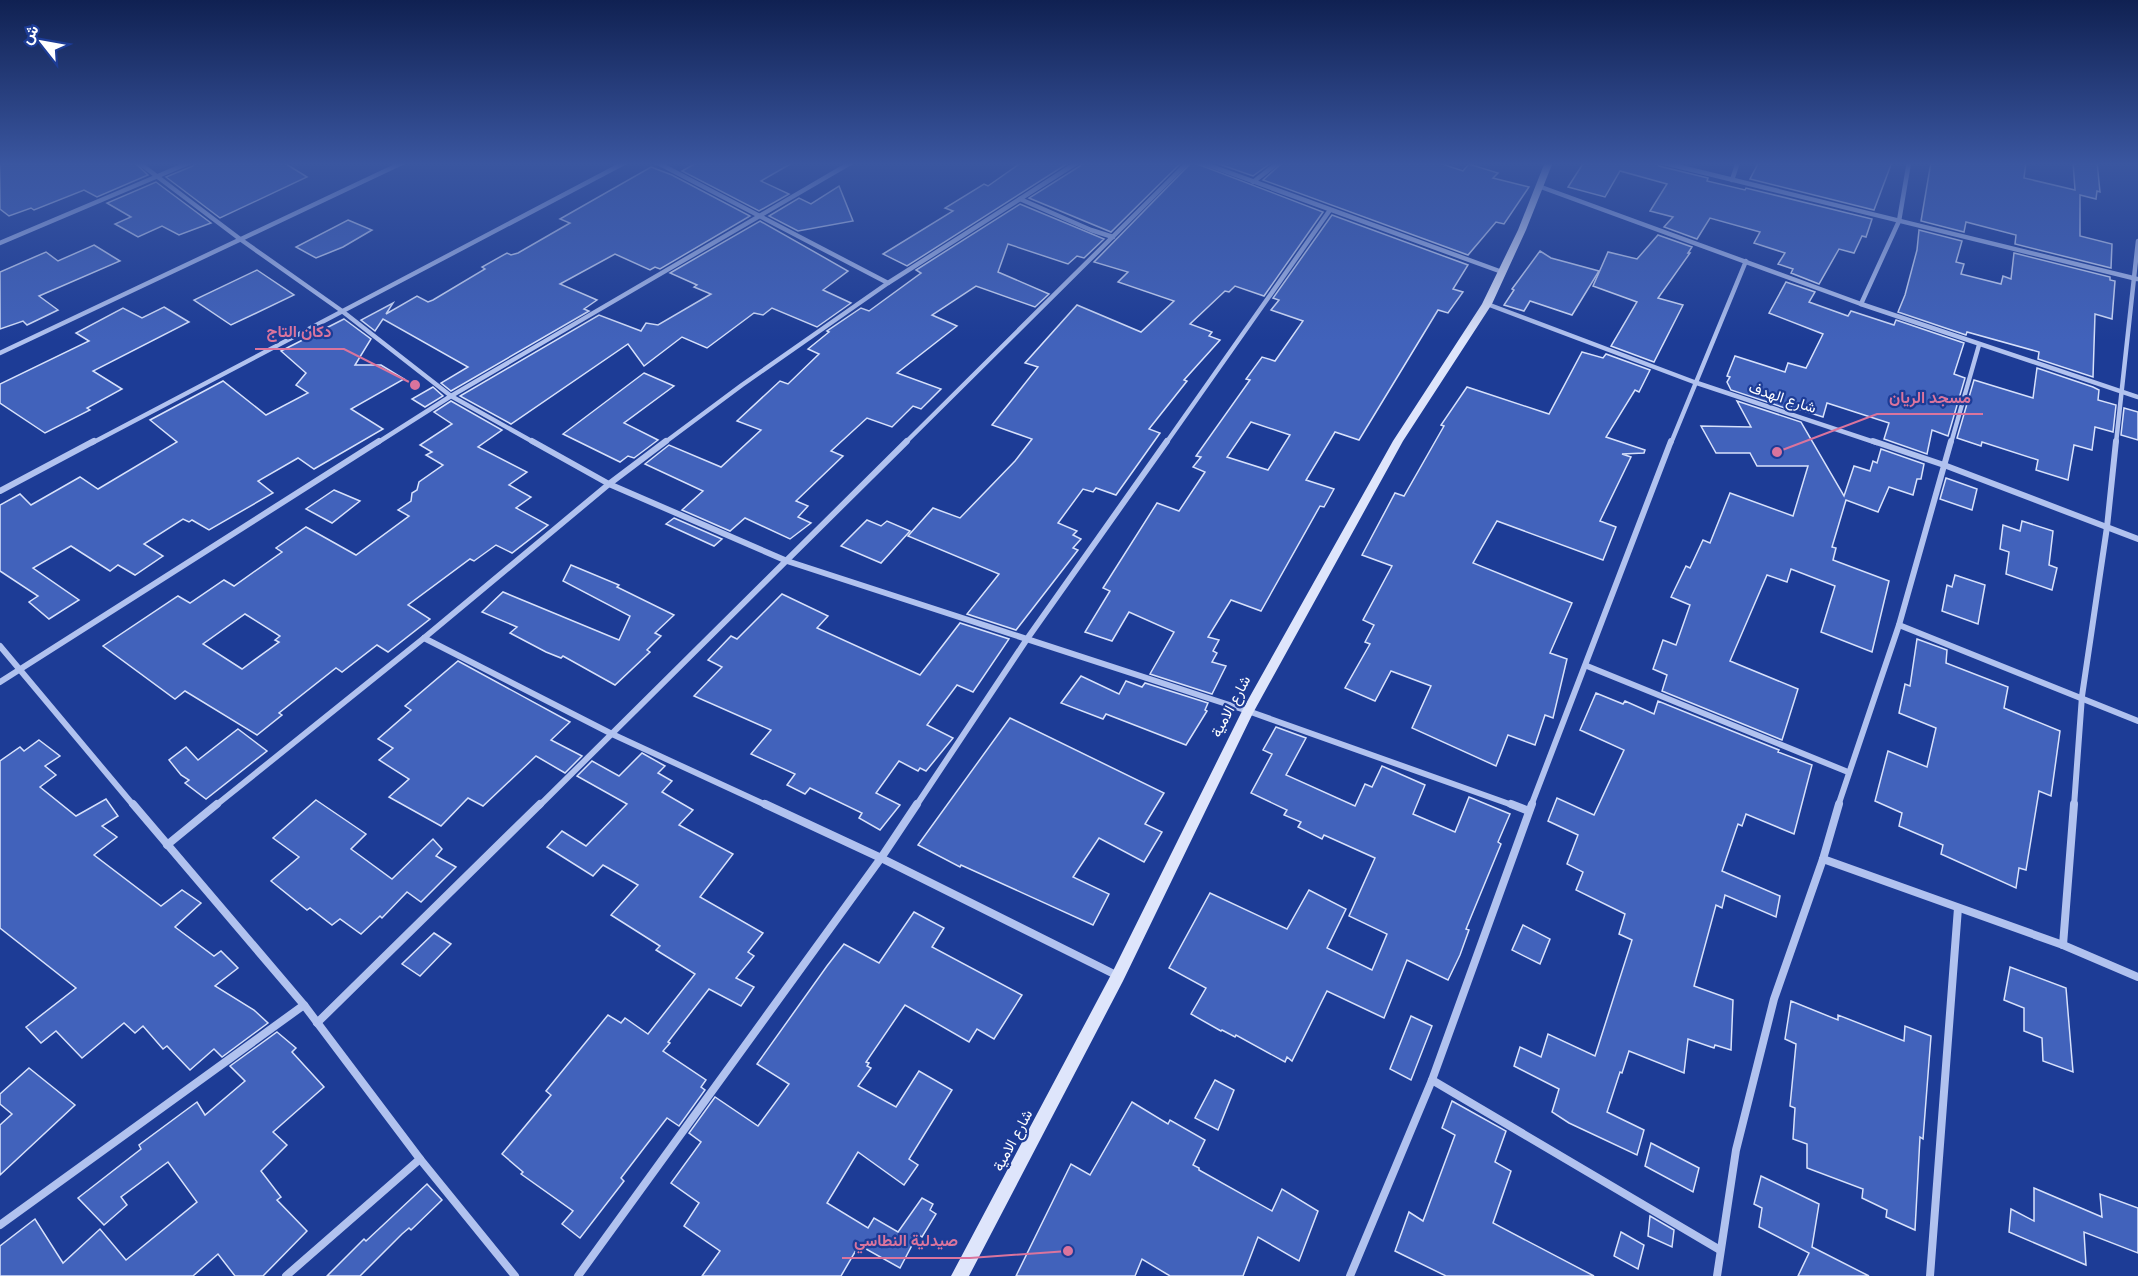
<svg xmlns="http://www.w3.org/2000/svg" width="2138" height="1276" viewBox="0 0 2138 1276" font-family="Overpass,Vazirmatn,sans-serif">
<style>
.building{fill:#4162bb;stroke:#d7e1fb;stroke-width:1.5;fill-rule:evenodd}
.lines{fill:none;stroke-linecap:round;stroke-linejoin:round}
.street-far2{stroke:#b1c2ef;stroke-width:4.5}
.street-far1{stroke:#b1c2ef;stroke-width:6}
.street{stroke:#b1c2ef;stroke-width:8}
.secondary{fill:#dee5fb;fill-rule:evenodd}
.labels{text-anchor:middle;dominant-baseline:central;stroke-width:4.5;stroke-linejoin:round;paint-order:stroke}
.street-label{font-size:15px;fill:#fff;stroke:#1d3c96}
.leader{fill:none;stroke:#da749d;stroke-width:2}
.callout-dot{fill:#da749d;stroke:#1d3c96;stroke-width:2}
.callout-label{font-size:16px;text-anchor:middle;font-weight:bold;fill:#da749d;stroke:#1d3c96;stroke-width:4.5;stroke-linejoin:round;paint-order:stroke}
</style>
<rect width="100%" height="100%" fill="#1d3c96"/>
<!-- building -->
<g class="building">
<path d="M0 162H134L148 175 97 197 84 190 34 210 31 208 9 216 0 209Z"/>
<path d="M195 162H283L307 177 220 218 166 177 193 166Z"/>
<path d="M698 162H794L761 181 789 194 759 211 682 171Z"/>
<path d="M1022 162H1070L907 266 883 254 953 211 945 208 984 184 988 186Z"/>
<path d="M1082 162H1182L1111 232 1029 198 1080 166Z"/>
<path d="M1192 162 1323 212 1264 296 1235 286 1229 292 1225 291 1190 324 1212 332 1209 336 1220 340 1184 380 1187 381 1149 429 1160 433 1116 495 1096 488 1093 492 1083 489 1058 523 1077 531 1073 535 1081 539 1073 548 1078 550 1016 630 967 614 999 574 908 536 933 508 960 518 1015 461 1032 439 992 425 1038 367 1025 363 1077 305 1141 332 1174 301 1118 282 1128 272 1094 262Z"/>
<path d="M1213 162H1272L1253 176Z"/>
<path d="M1283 162H1436L1463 171 1469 164 1498 173 1493 178 1529 187 1504 224 1496 222 1468 255 1263 180Z"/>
<path d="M1584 162H1656L1659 166 1708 178 1707 181 1745 190 1746 188 1872 219 1866 237 1862 236 1854 253 1839 249 1819 284 1791 273 1793 269 1778 264 1785 253 1754 243 1760 232 1710 218 1697 239 1664 227 1673 217 1650 211 1667 184 1620 171 1605 197 1568 187Z"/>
<path d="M1759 162H1892L1874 210 1750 179Z"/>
<path d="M1931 162H2026L2024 178 2075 190 2073 162H2097L2100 192 2097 191 2096 199 2080 195V236L2112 244 2111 268 2015 244 2016 235 1966 222 1964 232 1921 221Z"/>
<path d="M651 167 672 175 750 216 660 269 655 267 650 270 615 254 560 284 597 300 584 309 589 311 451 391 441 383 468 367 383 319 375 331 361 320 393 303 386 314 417 296 428 302 433 300 485 269 482 267 507 253 511 255 518 253 570 223 560 219Z"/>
<path d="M156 182 211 223 179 235 162 226 138 237 115 224 131 217 107 203Z"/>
<path d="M839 186 853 221 798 231 769 216 799 198 811 204Z"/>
<path d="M1020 204 1104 239 1084 258 1077 256 1068 264 1008 244 998 272 1049 294 1035 307 976 286 932 315 957 326 897 373 941 389 921 409 913 406 892 427 867 418 831 451 843 456 796 501 808 506 798 517 811 523 790 539 745 518 730 531 682 510 703 491 645 464 669 445 721 467 761 430 737 421 780 381 788 384 819 354 808 349 829 332 827 331 861 308 869 311 921 273 916 270Z"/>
<path d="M1332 215 1468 265 1453 289 1463 292 1448 313 1438 310 1359 440 1335 432 1306 480 1334 489 1324 507 1320 506 1261 611 1231 600 1208 637 1219 640 1213 651 1217 653 1212 662 1226 666 1212 694 1150 674 1174 632 1129 612 1112 641 1085 632 1110 591 1103 588 1157 503 1179 511 1205 472 1193 467 1201 457 1196 456 1250 380 1246 379 1262 357 1275 361 1303 321 1271 310 1279 300 1273 298ZM1251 422 1290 435 1268 470 1227 457Z"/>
<path d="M348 220 372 230 343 247 316 258 296 247Z"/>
<path d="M760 221 848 271 823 290 851 303 817 327 772 308 763 315 754 313 707 348 682 337 644 366 628 344 511 424 460 396 599 315 641 331 646 323 658 325 711 294 694 287 697 285 670 273Z"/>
<path d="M1919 230 1962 241 1956 262 1964 264 1961 274 2001 284 2003 276 2011 279 2014 253 2110 277V280L2115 281 2112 319 2095 314 2093 377 2038 359 2039 352 1967 332 1966 335 1898 312 1905 295 1917 250Z"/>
<path d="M1658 235 1692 247 1688 253H1690L1658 298 1683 305 1654 362 1611 346 1637 302 1593 286 1608 252 1637 259Z"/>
<path d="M94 245 120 261 39 296 58 310 27 325 23 321 0 329V272L46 252 58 261Z"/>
<path d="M1540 251 1551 258 1599 271 1572 315 1530 301 1524 311 1504 305 1514 290 1512 289Z"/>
<path d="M257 270 294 295 231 325 194 300Z"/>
<path d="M1786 282 1815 292 1809 302 1848 316 1851 311 1894 325 1896 320 1964 343 1954 374 1965 378 1948 436 1932 430 1927 454 1884 439 1889 423 1827 403 1823 417 1792 407 1794 411 1731 390 1727 382 1730 377 1727 376 1735 356 1785 372 1788 363 1806 368 1823 334 1769 313Z"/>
<path d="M164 307 189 322 93 371 122 389 87 408 90 410 45 433 0 403V384L89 341 76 333 123 308 142 318Z"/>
<path d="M344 319 371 339 355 365H381L404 379 351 409 383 429 314 469 298 458 258 481 273 493 209 530 192 520 189 522 183 519 144 544 163 556 135 575 118 565 110 571 71 546 33 568 79 600 49 619 29 602 38 596 0 571V505L20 494 31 505 80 477 98 489 177 442 150 420 223 381 266 415 308 393 296 385 306 373 281 351Z"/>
<path d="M1582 352 1603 358 1606 354 1650 370 1639 392 1635 390 1606 437 1645 450 1644 453 1622 454 1631 457 1600 521 1616 527 1603 560 1497 521 1473 563 1572 603 1550 653 1567 659 1553 718 1545 715 1535 745 1508 735 1496 766 1412 728 1431 686 1391 671 1375 701 1345 688 1370 644 1365 642 1374 625 1363 620 1392 566 1362 555 1395 493 1404 496 1444 426 1441 425 1467 387 1549 414Z"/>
<path d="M2037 368 2093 387 2099 390 2098 400 2116 405 2113 432 2095 427 2092 450 2074 445 2068 480 2036 470 2038 460 1982 442 1981 446 1957 438 1974 380 2033 398Z"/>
<path d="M644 373 674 386 624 423 658 440 634 458 628 456 620 462 563 434Z"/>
<path d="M433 387 443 396 425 407 412 399Z"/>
<path d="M451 401 502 430 478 447 527 472 509 485 531 497 516 508 548 525 512 553 496 545 474 561 470 559 408 605 430 619 388 652 377 645 342 672 336 668 279 713 282 715 257 735 185 691 175 699 103 646 178 596 190 603 224 580 234 586 282 552 276 548 306 527 356 555 409 516 398 510 411 501 412 493 417 490 419 482 443 465 426 455 432 452 420 445 452 424 434 412ZM245 614 280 636 275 640 279 642 242 669 203 644Z"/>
<path d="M1737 401 1801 422 1844 496 1854 466 1870 471 1873 461 1877 463 1881 449 1924 464 1921 479H1917L1913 495 1889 487 1878 512 1846 500 1832 547 1836 548 1833 560 1889 581 1872 652 1821 632 1835 586 1791 569 1787 582 1767 575 1730 661 1798 689 1782 740 1662 691 1667 675 1653 669 1663 640 1676 645 1690 605 1671 597 1686 566 1690 568 1703 540 1710 543 1730 493 1793 516 1808 466H1757L1750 453H1716L1701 426 1751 427Z"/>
<path d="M2124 408 2138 412V440L2121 435Z"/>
<path d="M1946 478 1977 489 1972 510 1940 499Z"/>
<path d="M334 490 360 501 332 523 306 509Z"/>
<path d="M674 518 722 539 714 546 666 524Z"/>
<path d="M867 520 881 526 887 521 910 531 881 563 841 546Z"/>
<path d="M2022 521 2053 531 2049 565 2057 568 2052 590 2006 574 2009 552 2000 549 2003 525 2020 531Z"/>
<path d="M571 565 619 585 617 587 674 615 655 633 661 636 647 650 650 652 615 685 563 656 561 658 546 652 510 633 517 627 482 612 503 592 619 640 630 616 563 581Z"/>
<path d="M1955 575 1985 585 1978 624 1942 611 1947 585 1952 587Z"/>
<path d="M782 594 828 616 817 628 920 675 960 623 1009 639 973 692 957 685 927 725 953 738 926 771 920 768 918 771 899 761 876 793 900 805 880 830 859 818 862 813 810 788 805 794 787 785 795 774 751 754 771 730 694 696 722 667 708 660 731 636 737 639Z"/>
<path d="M1917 639 1947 650 1946 663 2008 687 2004 708 2060 731 2051 796 2039 791 2026 870 2019 868 2016 888 1941 854 1943 845 1899 826 1902 813 1875 801 1888 751 1927 767 1936 728 1899 713 1905 684 1910 686Z"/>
<path d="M458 661 570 722 551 740 582 756 565 773 536 756 483 806 468 798 441 826 389 797 409 779 379 760 393 748 378 739 411 710 405 706Z"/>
<path d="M1081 676 1119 694 1126 681 1142 687 1145 683 1208 703 1205 710 1207 711 1186 745 1106 714 1103 719 1061 703Z"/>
<path d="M1596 693 1623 704 1625 701 1654 714 1658 701 1779 750 1778 752 1812 765 1794 834 1746 814 1742 826 1738 824 1722 871 1780 896 1776 917 1725 895 1722 908 1716 905 1694 986 1733 1000 1731 1050 1715 1045 1714 1048 1688 1039 1684 1073 1629 1051 1622 1073 1620 1072 1607 1112 1644 1130 1637 1155 1569 1123 1552 1112 1559 1089 1514 1066 1520 1047 1541 1057 1548 1034 1595 1056 1632 940 1619 934 1625 914 1576 890 1583 872 1567 864 1578 835 1548 821 1557 798 1594 815 1624 750 1580 730Z"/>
<path d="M1010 718 1164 793 1145 824 1162 832 1144 862 1099 838 1073 877 1109 894 1093 925 961 865 960 867 918 845Z"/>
<path d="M1276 727 1306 738 1286 775 1355 806 1365 784 1372 787 1382 766 1425 785 1413 814 1455 832 1469 797 1510 814 1498 842 1501 844 1466 929 1469 930 1460 955 1448 980 1407 960 1384 1018 1327 991 1292 1061 1287 1057 1285 1062 1236 1035 1235 1037 1222 1030 1221 1031 1191 1014 1206 988 1169 968 1210 893 1287 929 1309 890 1346 909 1327 948 1372 970 1387 934 1349 916 1375 858 1324 835 1322 839 1298 827 1301 822 1284 815 1287 810 1251 793 1272 754 1263 750Z"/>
<path d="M238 729 267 751 206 799 185 783 189 780 181 775 169 760 186 747 198 760Z"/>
<path d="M39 740 60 756 45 766 56 775 40 787 76 816 106 799 118 816 102 826 117 837 94 855 161 906 182 890 201 903 175 927 214 956 221 951 238 968 215 986 254 1010 268 1023 222 1057 214 1049 190 1070 167 1046 163 1049 143 1026 135 1033 124 1023 82 1058 56 1031 41 1043 26 1027 76 988 0 928V761L20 747 24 751Z"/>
<path d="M642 753 665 766 658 773 672 781 662 792 693 810 679 825 733 854 700 897 763 933 748 952 754 956 736 978 754 987 741 1006 709 989 668 1042 670 1043 663 1051 706 1080 701 1087 705 1090 679 1126 667 1118 621 1178 624 1181 580 1238 562 1224 573 1211 521 1174 523 1172 502 1154 551 1095 546 1091 608 1015 621 1023 625 1018 648 1034 695 974 656 950 660 946 611 915 638 885 603 865 593 876 547 847 562 831 586 846 627 804 577 776 592 761 619 776Z"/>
<path d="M316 800 366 834 351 849 392 879 433 839 442 849 436 856 456 867 421 902 407 892 382 918 380 916 361 934 340 919 332 925 310 908 307 910 271 881 299 857 273 838Z"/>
<path d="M914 912 944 928 932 947 1022 995 994 1039 977 1029 969 1042 905 1005 866 1062 869 1063 867 1066 871 1068 858 1086 896 1107 919 1071 952 1090 909 1159 918 1165 904 1185 858 1152 827 1203 868 1228 874 1218 898 1232 922 1198 933 1204 930 1210 936 1214 922 1237 918 1234 900 1268 859 1245 841 1276H702L720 1251 684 1226 699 1203 671 1183 701 1142 689 1133 715 1097 758 1126 789 1084 757 1064 827 966 844 944 879 963Z"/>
<path d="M1523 925 1550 939 1540 964 1512 950Z"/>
<path d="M434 933 451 944 420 976 402 964Z"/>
<path d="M2010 967 2066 988 2073 1072 2043 1061 2042 1038 2024 1031V1008L2004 1000Z"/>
<path d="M1791 1001 1838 1020V1015L1904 1041 1905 1026 1931 1036 1923 1139 1920 1137 1915 1230 1886 1217 1887 1210 1862 1198 1863 1189 1807 1168V1144L1793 1139 1795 1108 1790 1106 1796 1044 1785 1039Z"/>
<path d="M1411 1016 1432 1026 1411 1080 1390 1069Z"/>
<path d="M277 1032 296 1048 292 1052 324 1087 273 1132 287 1145 261 1171 281 1197 277 1200 307 1231 263 1276H235L218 1254 193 1276H0V1246L35 1219 63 1263 100 1229 126 1260 197 1202 168 1162 121 1197 127 1205 104 1225 78 1198 141 1149 139 1145 197 1102 205 1115 245 1081 230 1066Z"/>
<path d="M29 1068 75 1105 0 1175V1125L12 1114 0 1104V1094Z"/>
<path d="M1215 1080 1234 1090 1218 1130 1195 1118Z"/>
<path d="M1452 1101 1506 1131 1495 1162 1511 1171 1493 1223 1594 1276H1446L1395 1251 1409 1212 1423 1221 1455 1135 1442 1128Z"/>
<path d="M1132 1102 1168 1124 1170 1120 1205 1140 1193 1165 1199 1168V1170L1272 1211 1282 1189 1318 1211 1299 1261 1258 1237 1243 1276H1170L1142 1259 1135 1276H1016L1071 1164 1090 1175Z"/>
<path d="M1651 1143 1699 1168 1693 1192 1645 1166Z"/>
<path d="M1761 1176 1819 1204 1812 1247 1869 1276H1798L1809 1253 1759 1227 1762 1208 1754 1204Z"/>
<path d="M427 1184 442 1200 411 1230 409 1228 402 1234 360 1276H327L364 1239 366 1241Z"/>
<path d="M2034 1188 2102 1217 2100 1194 2138 1208V1253L2084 1232 2086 1265 2009 1232 2011 1209 2034 1221Z"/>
<path d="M1650 1216 1674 1230 1672 1247 1648 1236Z"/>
<path d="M1621 1232 1644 1245 1638 1269 1614 1256Z"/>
</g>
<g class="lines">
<!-- street-far2 -->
<g class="street-far2">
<path d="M138 162 240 239 342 311 451 396 535 443"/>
<path d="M656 162 888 283"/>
<path d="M1200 162 1502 272"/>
<path d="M1660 162 2137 279"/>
<path d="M1732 180 1738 162"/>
<path d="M1253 182 1279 162"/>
<path d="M1541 187 1861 304 2138 397"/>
<path d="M1020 199 1091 230 1113 237"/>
<path d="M0 243 191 162"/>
<path d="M1487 304 1694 382 1877 443"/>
<path d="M1861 304 1899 221 1909 162"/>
<path d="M0 353 404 162"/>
<path d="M92 443 626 162"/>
<path d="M377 443 451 396 852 162"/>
<path d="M664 443 742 385 888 283 1078 162"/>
<path d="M905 443 1188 162"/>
<path d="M1166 443 1330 210"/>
<path d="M1671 443 1746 261"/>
<path d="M1951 443 1979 345"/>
<path d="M2116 443 2138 241"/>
</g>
<!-- street-far1 -->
<g class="street-far1">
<path d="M532 441 609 484 787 561 1248 711 1515 806"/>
<path d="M1873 441 1944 465 2138 539"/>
<path d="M0 491 94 441"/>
<path d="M1899 625 2138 721"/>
<path d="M424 638 612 734 768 806"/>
<path d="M0 646 134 806"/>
<path d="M1587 666 1848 772"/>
<path d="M0 682 379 441"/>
<path d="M215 806 424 638 609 484 666 441"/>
<path d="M539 806 907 441"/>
<path d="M916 806 1027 639 1167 441"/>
<path d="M1531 806 1671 441"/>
<path d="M1838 806 1899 625 1951 441"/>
<path d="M2074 806 2082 696 2107 527 2116 441"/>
</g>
<!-- street -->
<g class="street">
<path d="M133 804 304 1005 420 1159 515 1276"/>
<path d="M765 804 881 858 1118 976"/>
<path d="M1511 804 1529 811"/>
<path d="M167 845 217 804"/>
<path d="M1823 859 2063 945 2138 977"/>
<path d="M2063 945 2074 804"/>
<path d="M317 1023 540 804"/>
<path d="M1432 1080 1720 1250"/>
<path d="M0 1225 304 1005"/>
<path d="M286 1276 420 1159"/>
<path d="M578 1276 881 858 917 804"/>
<path d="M1350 1276 1432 1080 1532 804"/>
<path d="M1717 1276 1736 1150 1774 999 1823 859 1839 804"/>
<path d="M1930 1276 1958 908"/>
</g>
<!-- secondary -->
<path class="secondary" d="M1545 162H1553L1526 230 1492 304 1403 441 1253 713 1123 981 969 1276H951L1113 971 1244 707 1393 441 1482 304 1518 230Z"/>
</g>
<!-- sky -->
<linearGradient id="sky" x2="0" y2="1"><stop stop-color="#102152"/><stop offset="0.48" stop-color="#3a56a0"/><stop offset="1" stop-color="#3a56a0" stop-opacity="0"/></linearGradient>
<rect width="2138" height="341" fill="url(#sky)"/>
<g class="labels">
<!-- street labels -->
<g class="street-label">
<text transform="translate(1782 399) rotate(18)">شارع الهدف</text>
<text transform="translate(1232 707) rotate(-62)">شارع الامية</text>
<text transform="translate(1014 1141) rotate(-62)">شارع الامية</text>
</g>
</g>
<!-- callouts -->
<path class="leader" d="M415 385L344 349H255M1777 452L1877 414H1983M1068 1251L970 1258H842"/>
<g class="callout-dot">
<circle cx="415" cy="385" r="6"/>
<circle cx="1777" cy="452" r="6"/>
<circle cx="1068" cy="1251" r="6"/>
</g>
<g class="callout-label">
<text x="299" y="337">دكان التاج</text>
<text x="1930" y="403">مسجد الريان</text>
<text x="906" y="1246">صيدلية النطاسي</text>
</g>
<!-- north arrow -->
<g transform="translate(42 42) rotate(301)" stroke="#1d3c96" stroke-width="4.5" paint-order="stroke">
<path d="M0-4.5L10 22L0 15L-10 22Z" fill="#ffffff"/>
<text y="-9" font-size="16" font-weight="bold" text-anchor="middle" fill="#ffffff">ش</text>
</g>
</svg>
